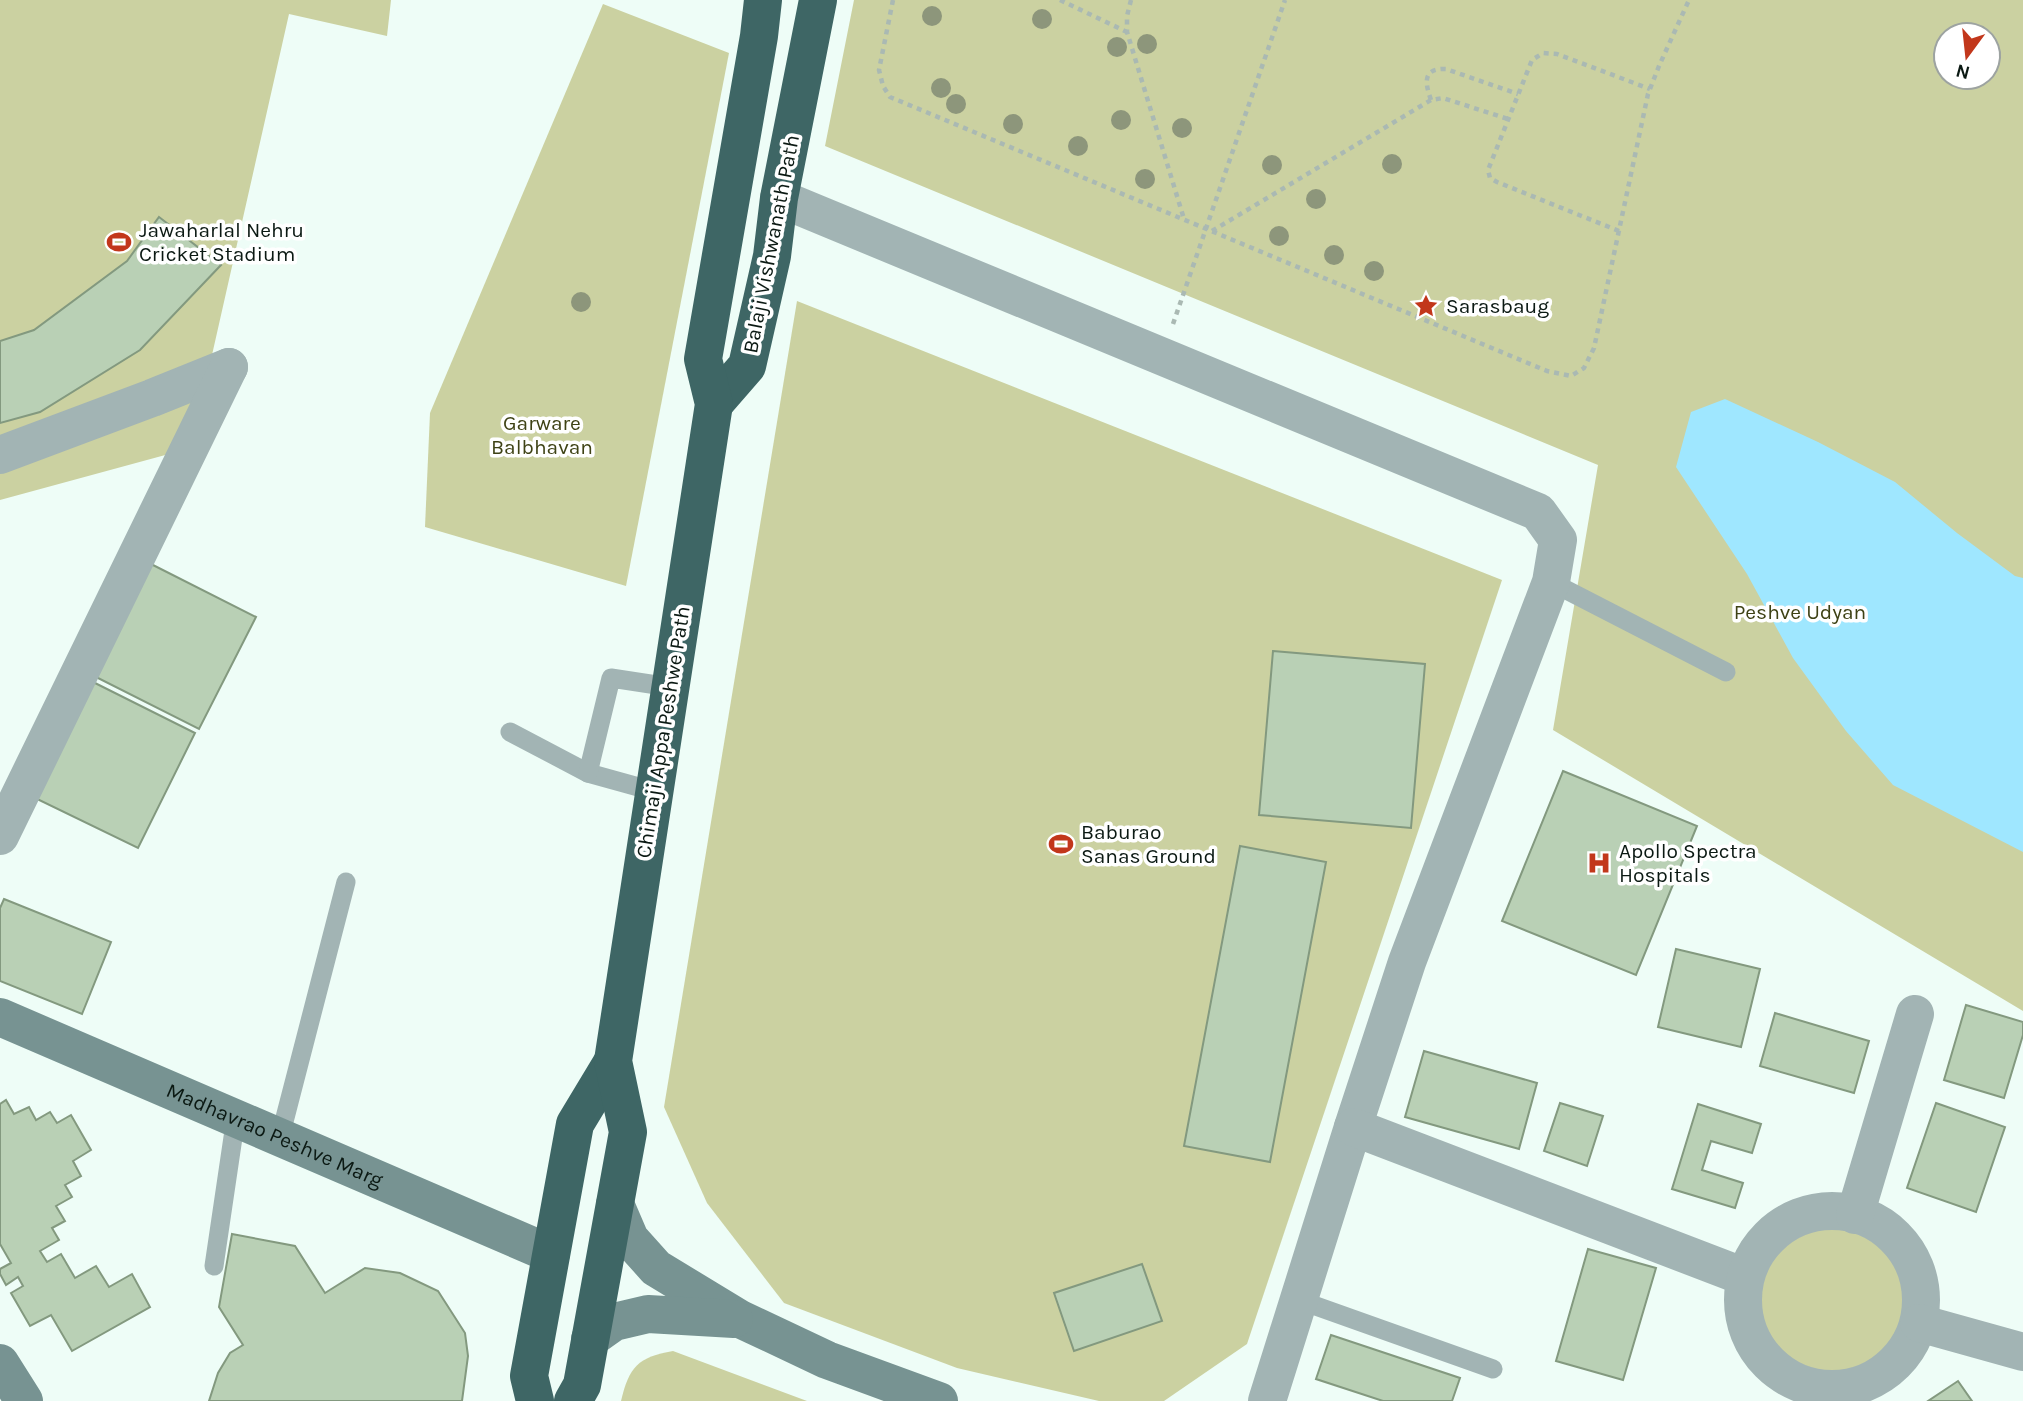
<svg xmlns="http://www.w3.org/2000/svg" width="2023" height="1401" viewBox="0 0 2023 1401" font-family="Karla,sans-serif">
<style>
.green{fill:#cbd1a1;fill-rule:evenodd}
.water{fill:#9fe7ff}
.building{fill:#b9d0b5;stroke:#83997f;stroke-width:2}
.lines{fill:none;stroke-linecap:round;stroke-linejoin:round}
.path{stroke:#aab9b3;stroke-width:4.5;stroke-dasharray:5 5;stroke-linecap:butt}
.lane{stroke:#a2b4b4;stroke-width:19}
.street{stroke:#a2b4b4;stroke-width:38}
.secondary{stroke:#779392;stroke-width:38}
.highway{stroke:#3e6665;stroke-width:38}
.tree{fill:#8d967b}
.labels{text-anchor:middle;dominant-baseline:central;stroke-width:7;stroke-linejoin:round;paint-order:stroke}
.poi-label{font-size:21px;fill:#0b1913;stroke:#fff;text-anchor:start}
.street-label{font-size:21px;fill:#0b1913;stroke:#fff}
.park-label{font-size:21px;fill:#3e4215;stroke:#fff}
</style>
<rect width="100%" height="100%" fill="#eefdf7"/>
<!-- green -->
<g class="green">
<path d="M0 0H391L387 36 289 14 191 448 0 500Z"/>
<path d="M854 0H2023V1011L1553 730 1598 465 825 146ZM1946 35H1988V77H1946Z"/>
<path d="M603 4 729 53 626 586 425 527 430 413Z"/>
<path d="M797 301 1502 580 1247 1344 1164 1401H1099L957 1368 784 1303 707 1203 664 1107Z"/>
<circle cx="1832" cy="1300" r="71"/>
<path d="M673 1351 807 1401H621C629 1367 638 1357 673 1351Z"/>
</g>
<!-- water -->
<path class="water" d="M1725 399 1818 442 1895 482 1957 533 2015 576 2023 578V852L1893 785 1846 731 1793 658 1747 574 1676 467 1691 412Z"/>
<!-- building -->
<g class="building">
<path d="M159 217 221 265 140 350 40 412 0 423V341L34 330 127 261Z"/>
<path d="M149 563 256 617 199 729 92 675Z"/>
<path d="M1273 651 1425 664 1411 828 1259 815Z"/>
<path d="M91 681 195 733 138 848 33 797Z"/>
<path d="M1563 771 1697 826 1636 975 1502 921Z"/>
<path d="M1240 846 1326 862 1270 1162 1184 1146Z"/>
<path d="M4 899 111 942 82 1014 0 981V908Z"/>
<path d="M1676 949 1760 969 1741 1047 1658 1027Z"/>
<path d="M1966 1005 2023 1022V1035L2004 1098 1944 1080Z"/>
<path d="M1775 1013 1869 1041 1854 1093 1760 1066Z"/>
<path d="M1424 1051 1537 1083 1519 1149 1405 1117Z"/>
<path d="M6 1100 14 1114 29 1107 36 1120 50 1112 57 1123 71 1115 91 1150 73 1161 81 1176 65 1185 72 1197 56 1206 65 1221 52 1228 59 1240 40 1251 47 1262 61 1254 75 1278 96 1266 109 1287 132 1274 150 1307 72 1351 51 1315 30 1326 11 1293 23 1286 18 1277 6 1285 0 1274V1269L11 1263 0 1244V1104Z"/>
<path d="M1560 1103 1603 1116 1587 1166 1544 1151Z"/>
<path d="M1936 1103 2005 1127 1976 1212 1907 1188Z"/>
<path d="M1698 1104 1761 1124 1752 1153 1711 1141 1702 1170 1743 1183 1735 1208 1672 1189Z"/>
<path d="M232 1234 295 1246 325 1293 365 1268 400 1273 438 1291 465 1333 468 1356 462 1401H209L218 1373 230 1353 243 1345 219 1307Z"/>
<path d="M1588 1249 1656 1268 1623 1380 1556 1361Z"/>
<path d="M1142 1264 1162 1321 1074 1351 1054 1293Z"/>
<path d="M1331 1335 1460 1378 1452 1401H1383L1316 1379Z"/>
<path d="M1958 1381 1972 1401H1928Z"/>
</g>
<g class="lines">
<!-- path -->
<g class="path">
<path d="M893 0 879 70 883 86 890 97 1547 371 1571 376 1584 368 1594 348 1648 94 1659 66 1689 0"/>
<path d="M1060 0 1127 32"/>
<path d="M1131 0 1127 16V32L1184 219"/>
<path d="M1431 100C1425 83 1422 68 1446 69L1518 94"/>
<path d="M1212 231 1431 100 1443 98 1508 119"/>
<path d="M1619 231 1497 182 1490 178 1488 170 1532 60 1543 53 1557 54 1650 89"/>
<path d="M1173 324 1285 0"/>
</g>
<!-- lane -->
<g class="lane">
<path d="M1551 582 1726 672"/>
<path d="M510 732 588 773 653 791"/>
<path d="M588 773 611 678 670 687"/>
<path d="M280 1137 346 882"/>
<path d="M214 1266 236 1117"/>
<path d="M1299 1300 1493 1369"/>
</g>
<!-- street -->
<g class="street">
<path d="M779 198 1538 512 1558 540 1551 582 1407 962 1353 1127 1267 1401"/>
<path d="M0 455 152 398 229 367"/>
<path d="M0 836 229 367"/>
<path d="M1353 1127 1745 1277"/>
<circle cx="1832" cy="1300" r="89"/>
<path d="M1855 1215 1915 1014"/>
<path d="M1919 1323 2023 1352"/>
</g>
<!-- secondary -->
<g class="secondary">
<path id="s1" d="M0 1017 551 1254"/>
<path d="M615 1204 630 1239 656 1268 740 1319 827 1360 939 1401"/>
<path d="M590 1339 614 1322 648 1314 734 1319"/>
<path d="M0 1363 24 1401"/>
</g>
<!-- highway -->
<g class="highway">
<path d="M714 404 747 366 772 256 779 198 818 0"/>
<path d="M535 1401 529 1376 575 1124 613 1061"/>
<path d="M573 1401 582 1385 628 1132 613 1061 714 404 703 359 759 36 763 0"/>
</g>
</g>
<!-- trees -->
<g class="tree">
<circle cx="932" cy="16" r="10"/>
<circle cx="1042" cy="19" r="10"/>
<circle cx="1147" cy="44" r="10"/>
<circle cx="1117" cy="47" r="10"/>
<circle cx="941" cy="88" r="10"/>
<circle cx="956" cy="104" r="10"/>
<circle cx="1121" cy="120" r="10"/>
<circle cx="1013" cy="124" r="10"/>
<circle cx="1182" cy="128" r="10"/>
<circle cx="1078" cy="146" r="10"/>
<circle cx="1392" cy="164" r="10"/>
<circle cx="1272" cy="165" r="10"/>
<circle cx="1145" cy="179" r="10"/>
<circle cx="1316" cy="199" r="10"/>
<circle cx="1279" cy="236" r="10"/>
<circle cx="1334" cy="255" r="10"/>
<circle cx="1374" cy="271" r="10"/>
<circle cx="581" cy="302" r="10"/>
</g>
<!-- icons -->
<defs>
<g id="stadium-bare" transform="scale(1.89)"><path d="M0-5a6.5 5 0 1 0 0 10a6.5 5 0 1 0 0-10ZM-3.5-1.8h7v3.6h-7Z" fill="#c2371b" stroke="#fff" stroke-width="2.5" paint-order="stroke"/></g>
<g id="sight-bare" transform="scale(1.89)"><path d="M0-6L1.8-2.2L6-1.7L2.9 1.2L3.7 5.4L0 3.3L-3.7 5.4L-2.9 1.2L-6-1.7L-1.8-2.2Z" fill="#c2371b" stroke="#fff" stroke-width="2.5" paint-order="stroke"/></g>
<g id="hospital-bare" transform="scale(1.89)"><path d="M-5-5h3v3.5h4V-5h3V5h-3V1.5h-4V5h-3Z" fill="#c2371b" stroke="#fff" stroke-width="2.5" paint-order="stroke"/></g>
</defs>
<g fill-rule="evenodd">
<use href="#stadium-bare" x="119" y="242"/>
<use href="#sight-bare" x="1426" y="306"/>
<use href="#stadium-bare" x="1061" y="844"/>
<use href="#hospital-bare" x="1599" y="863"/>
</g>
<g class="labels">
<!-- poi labels -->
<g class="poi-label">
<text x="139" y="230">Jawaharlal Nehru<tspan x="139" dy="24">Cricket Stadium</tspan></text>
<text x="1446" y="306">Sarasbaug</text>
<text x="1081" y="832">Baburao<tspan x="1081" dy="24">Sanas Ground</tspan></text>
<text x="1619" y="851">Apollo Spectra<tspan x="1619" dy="24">Hospitals</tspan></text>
</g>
<!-- street labels -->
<g class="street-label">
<text transform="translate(771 244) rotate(-79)">Balaji Vishwanath Path</text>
<text transform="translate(663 732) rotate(-81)">Chimaji Appa Peshwe Path</text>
<text stroke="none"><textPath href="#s1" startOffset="299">Madhavrao Peshve Marg</textPath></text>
</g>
<!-- park labels -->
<g class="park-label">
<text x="542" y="423">Garware<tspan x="542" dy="24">Balbhavan</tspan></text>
<text x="1800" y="612">Peshve Udyan</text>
</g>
</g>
<!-- north arrow -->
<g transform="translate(1967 56) rotate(195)"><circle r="33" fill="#ffffff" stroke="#9da3a1" stroke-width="2"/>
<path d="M0-5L12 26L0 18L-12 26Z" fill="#c2371b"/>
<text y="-10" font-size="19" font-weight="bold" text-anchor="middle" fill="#0b1913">N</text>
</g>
</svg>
